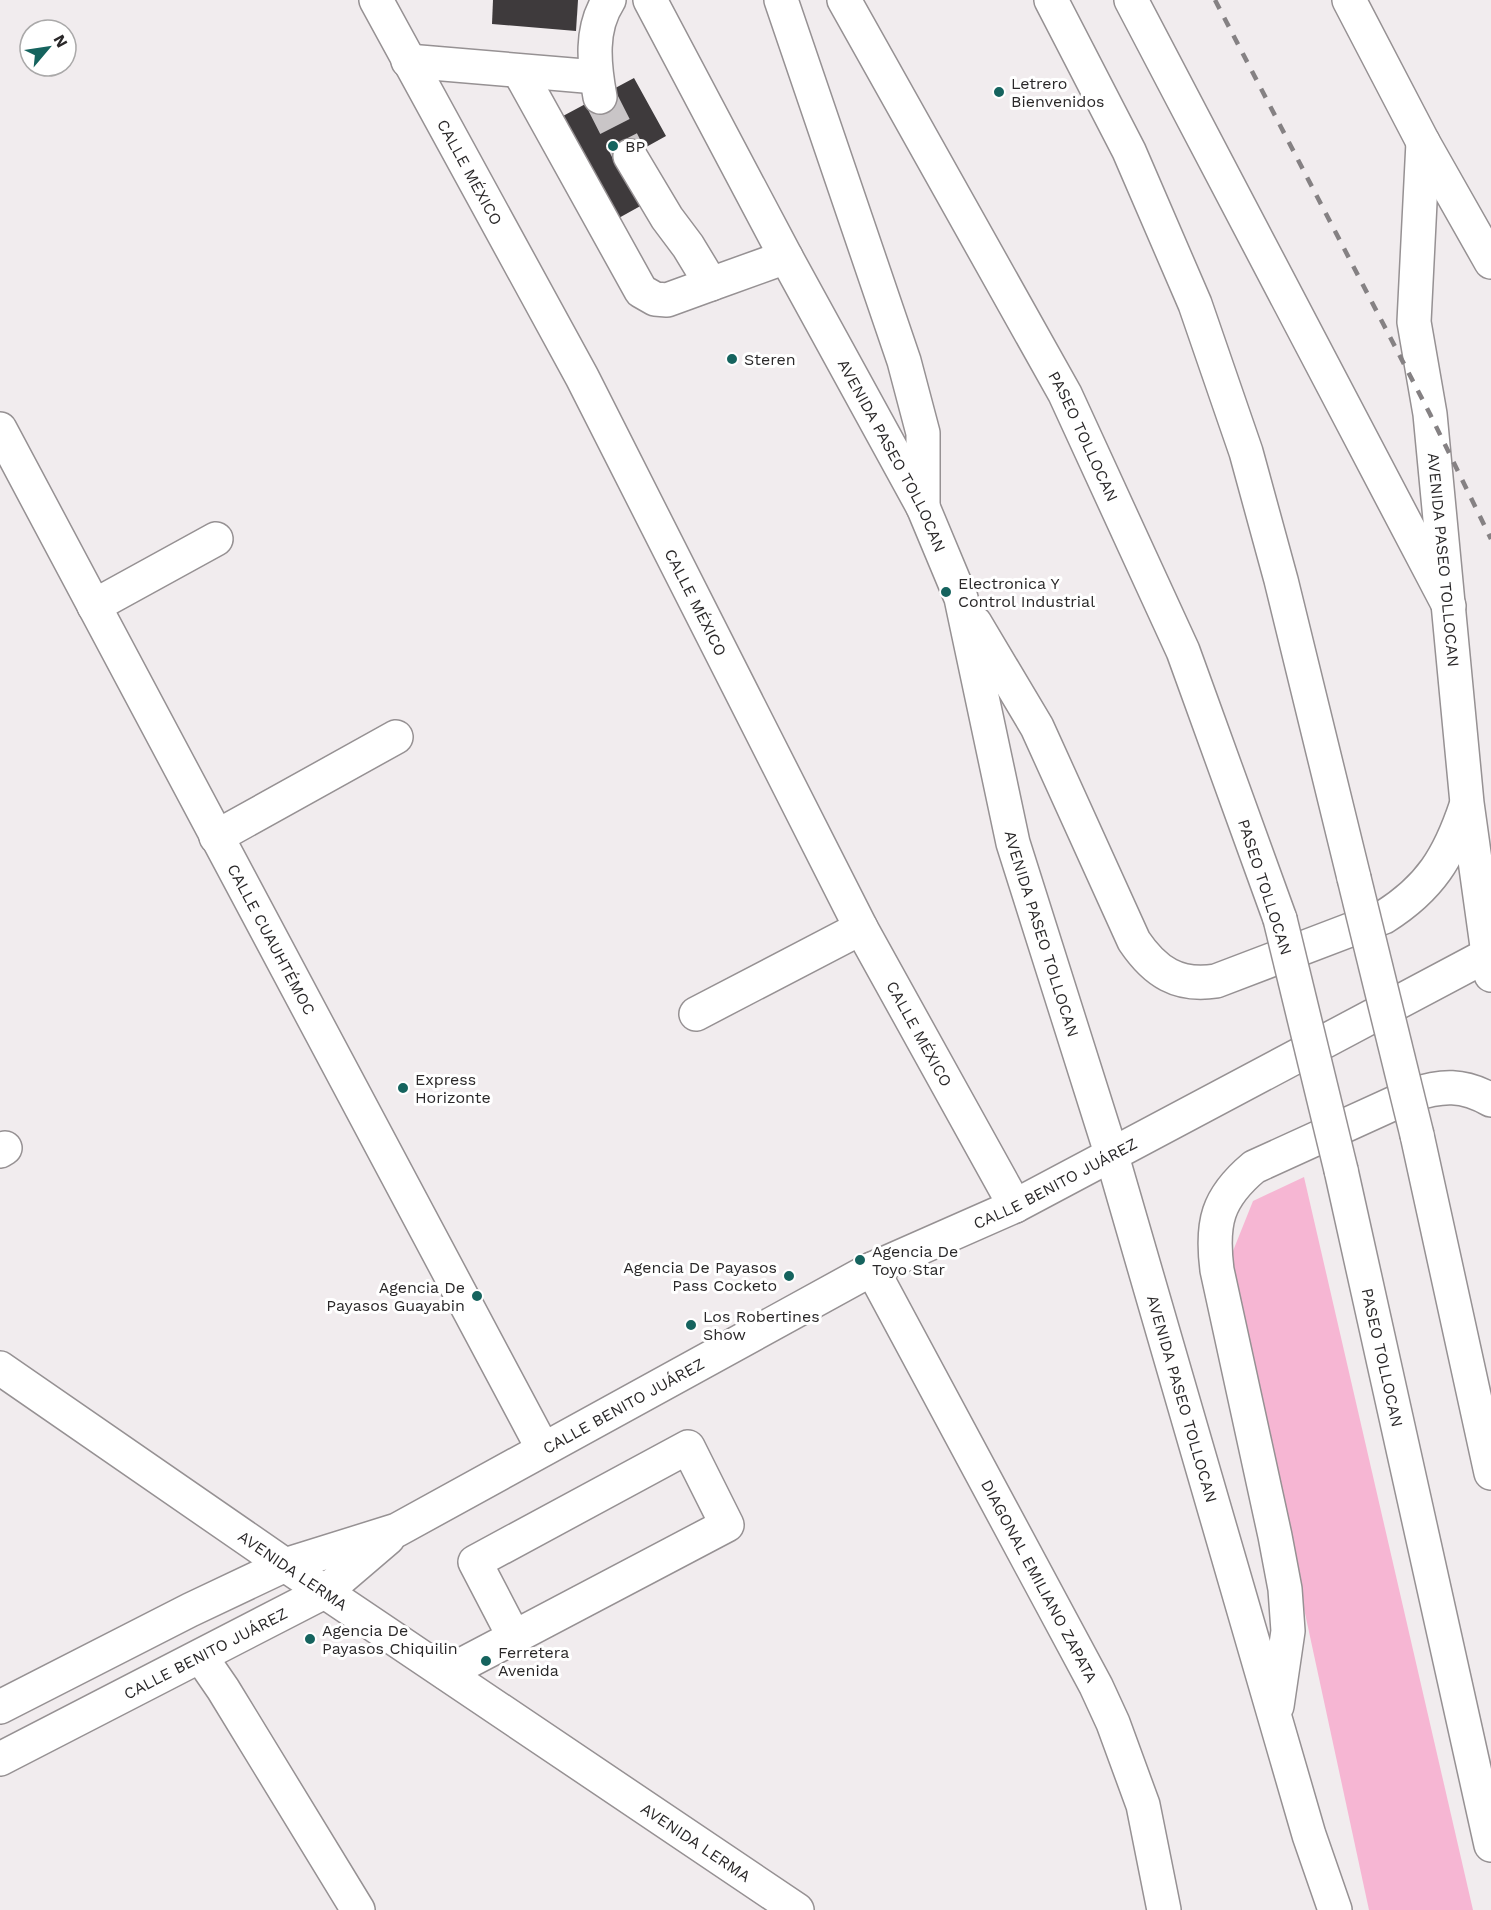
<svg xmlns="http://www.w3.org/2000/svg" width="1491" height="1910" viewBox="0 0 1491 1910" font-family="'Work Sans',sans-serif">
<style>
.green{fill:#f6b6d3}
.building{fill:#3e3a3c}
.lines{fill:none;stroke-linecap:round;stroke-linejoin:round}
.minor-tunnel{stroke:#c9c5c7;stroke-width:33;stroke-dasharray:33 16;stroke-linecap:butt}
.minor-casing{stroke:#969193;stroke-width:36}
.major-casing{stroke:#969193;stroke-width:36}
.highway-casing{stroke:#969193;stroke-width:36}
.minor{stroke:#fff;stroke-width:33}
.major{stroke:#fff;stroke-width:33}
.highway{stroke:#fff;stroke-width:33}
.rail{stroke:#858183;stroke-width:4.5;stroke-dasharray:10 10;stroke-linecap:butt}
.highway-bridge-casing{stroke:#969193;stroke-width:36;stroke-linecap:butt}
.highway-bridge{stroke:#fff;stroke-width:33}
.poi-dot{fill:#15635e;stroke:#fff;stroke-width:2}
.labels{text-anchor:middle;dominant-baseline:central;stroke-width:6;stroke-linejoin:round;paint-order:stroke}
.poi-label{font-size:16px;fill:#2a2829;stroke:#fff;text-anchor:start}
.street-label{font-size:16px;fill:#2a2829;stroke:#fff}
</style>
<rect width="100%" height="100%" fill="#f1ecee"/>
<!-- green -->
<path class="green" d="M1304 1177 1473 1910H1369L1229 1261 1253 1201Z"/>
<!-- building -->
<g class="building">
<path d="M493 0H578L576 31 492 24Z"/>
<path d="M634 78 666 136 630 156 653 199 617 219 563 116Z"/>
</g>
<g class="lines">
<!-- minor-tunnel -->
<path class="minor-tunnel" d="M600 97 630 156"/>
<!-- minor casing -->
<g class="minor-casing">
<g id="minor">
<path id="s1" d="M376 0 582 377 861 928 1015 1206"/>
<path d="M408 61 596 77"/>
<path d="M519 71 641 291 655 299 667 300 711 284"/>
<path d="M600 97C594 64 590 29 609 0"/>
<path d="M630 156 667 218 688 246 711 284 786 257"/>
<path id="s2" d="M0 429 543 1449"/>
<path d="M94 606 216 539"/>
<path d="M216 837 396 737"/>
<path d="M696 1014 861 928"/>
<path d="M0 1151 5 1148"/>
<path id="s3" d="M872 1269 1096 1686 1113 1723 1143 1805 1164 1910"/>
<path d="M201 1657 223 1689 358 1910"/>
<path d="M446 1673 727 1525 688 1447 475 1562 514 1637"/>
</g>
</g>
<!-- major casing -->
<g class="major-casing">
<g id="major">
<path id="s4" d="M650 0 786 257 923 507 961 598 1013 843 1112 1156 1309 1835 1335 1910"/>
<path d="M1349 0 1423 142 1491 262"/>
<path id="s5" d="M1423 142 1414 322 1430 414 1467 803 1491 975"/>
<path d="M975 623 1037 727 1134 941C1155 972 1178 987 1216 981L1384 917C1430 888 1449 857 1466 806"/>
<path id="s6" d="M0 1368 285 1565 797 1910"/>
<path d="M1277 1706 1288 1631 1285 1589 1275 1536 1217 1270C1211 1223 1217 1198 1254 1167L1412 1095C1442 1085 1463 1084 1491 1100"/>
<path id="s7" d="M0 1707 190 1610 285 1565 397 1530 872 1269 1015 1206 1491 953"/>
<path id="s8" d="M0 1759 326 1591 388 1538"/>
</g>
</g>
<!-- highway casing -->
<g class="highway-casing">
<g id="highway">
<path d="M781 0 904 361 923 433V507"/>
<path id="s9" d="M844 0 1065 394 1183 651 1280 919"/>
<path d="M1051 0 1129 151 1195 304 1246 452 1281 580 1354 878"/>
<path d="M1131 0 1449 606"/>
<path d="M1417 1135 1491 1473"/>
<path id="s10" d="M1341 1170 1491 1845"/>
</g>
</g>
<!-- minor -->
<use href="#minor" class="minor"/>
<!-- major -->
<use href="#major" class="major"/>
<!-- highway -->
<use href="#highway" class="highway"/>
<!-- rail -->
<path class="rail" d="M1215 0 1430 414 1491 539"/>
<!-- highway-bridge casing -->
<g class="highway-bridge-casing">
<g id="highway-bridge">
<path d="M1354 878 1417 1135"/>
<path d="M1280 919 1341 1170"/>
</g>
</g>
<!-- highway-bridge -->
<use href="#highway-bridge" class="highway-bridge"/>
</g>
<!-- markers -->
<g class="poi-dot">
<circle cx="999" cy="92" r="6"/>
<circle cx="613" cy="146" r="6"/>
<circle cx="732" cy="359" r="6"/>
<circle cx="946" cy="592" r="6"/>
<circle cx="403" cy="1088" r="6"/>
<circle cx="860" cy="1260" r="6"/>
<circle cx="789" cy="1276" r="6"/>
<circle cx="477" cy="1296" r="6"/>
<circle cx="691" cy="1325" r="6"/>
<circle cx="310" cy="1639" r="6"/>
<circle cx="486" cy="1661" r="6"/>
</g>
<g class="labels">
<!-- poi labels -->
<g class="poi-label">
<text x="1011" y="83">Letrero<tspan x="1011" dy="18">Bienvenidos</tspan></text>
<text x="625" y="146">BP</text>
<text x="744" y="359">Steren</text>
<text x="958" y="583">Electronica Y<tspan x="958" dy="18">Control Industrial</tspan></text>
<text x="415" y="1079">Express<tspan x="415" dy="18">Horizonte</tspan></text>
<text x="872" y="1251">Agencia De<tspan x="872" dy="18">Toyo Star</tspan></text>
<text x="777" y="1267" text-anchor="end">Agencia De Payasos<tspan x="777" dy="18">Pass Cocketo</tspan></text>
<text x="465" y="1287" text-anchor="end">Agencia De<tspan x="465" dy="18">Payasos Guayabin</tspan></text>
<text x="703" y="1316">Los Robertines<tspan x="703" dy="18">Show</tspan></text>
<text x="322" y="1630">Agencia De<tspan x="322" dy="18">Payasos Chiquilin</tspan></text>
<text x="498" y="1652">Ferretera<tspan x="498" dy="18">Avenida</tspan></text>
</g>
<!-- street labels -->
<g class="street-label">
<text stroke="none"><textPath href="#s1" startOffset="196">CALLE MÉXICO</textPath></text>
<text stroke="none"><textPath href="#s9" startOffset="498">PASEO TOLLOCAN</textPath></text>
<text stroke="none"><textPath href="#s4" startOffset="516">AVENIDA PASEO TOLLOCAN</textPath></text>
<text stroke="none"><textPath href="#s5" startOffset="420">AVENIDA PASEO TOLLOCAN</textPath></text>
<text stroke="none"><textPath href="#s1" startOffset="682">CALLE MÉXICO</textPath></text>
<text transform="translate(1265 887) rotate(72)">PASEO TOLLOCAN</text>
<text stroke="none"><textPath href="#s4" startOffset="1020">AVENIDA PASEO TOLLOCAN</textPath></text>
<text stroke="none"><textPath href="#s2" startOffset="578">CALLE CUAUHTÉMOC</textPath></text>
<text stroke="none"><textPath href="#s1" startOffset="1168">CALLE MÉXICO</textPath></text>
<text stroke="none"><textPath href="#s7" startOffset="1180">CALLE BENITO JUÁREZ</textPath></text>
<text stroke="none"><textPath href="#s10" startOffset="192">PASEO TOLLOCAN</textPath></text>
<text stroke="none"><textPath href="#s4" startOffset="1506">AVENIDA PASEO TOLLOCAN</textPath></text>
<text stroke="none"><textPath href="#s7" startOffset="694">CALLE BENITO JUÁREZ</textPath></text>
<text stroke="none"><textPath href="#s6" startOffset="356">AVENIDA LERMA</textPath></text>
<text stroke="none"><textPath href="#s3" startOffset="354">DIAGONAL EMILIANO ZAPATA</textPath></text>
<text stroke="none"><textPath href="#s8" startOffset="231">CALLE BENITO JUÁREZ</textPath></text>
<text stroke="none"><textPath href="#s6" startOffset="842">AVENIDA LERMA</textPath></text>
</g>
</g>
<!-- north arrow -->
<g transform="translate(48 48) rotate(61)"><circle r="28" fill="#ffffff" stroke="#aaa9a9" stroke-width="1.5"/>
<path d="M0-4.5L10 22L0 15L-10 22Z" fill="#15635e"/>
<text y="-9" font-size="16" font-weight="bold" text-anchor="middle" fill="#2a2829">N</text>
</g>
</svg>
